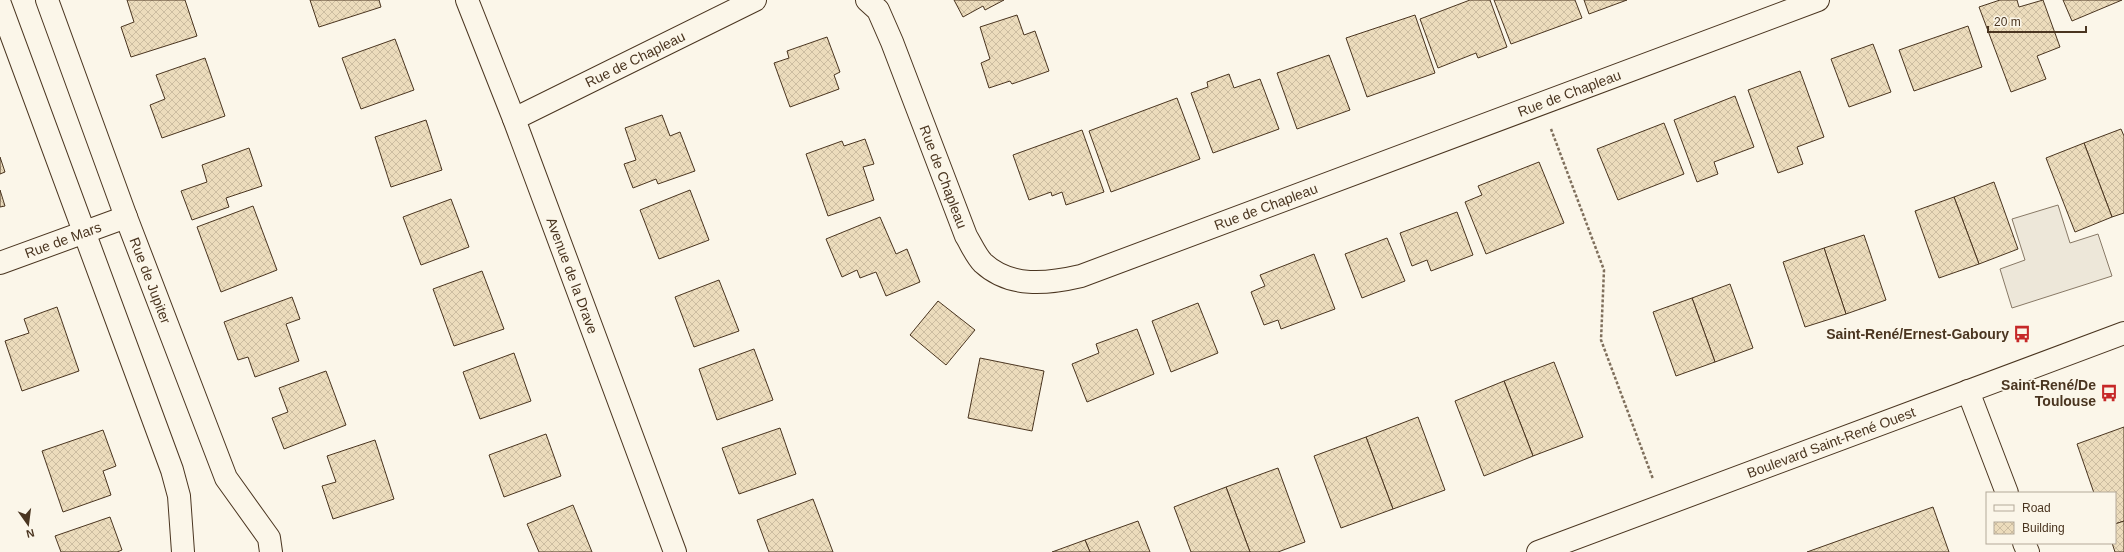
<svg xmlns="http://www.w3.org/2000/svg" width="2124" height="552" viewBox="0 0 2124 552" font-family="Helvetica,sans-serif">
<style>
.parking{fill:#ede7d9;stroke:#887966}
.building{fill:url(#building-cross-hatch);stroke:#4a3520}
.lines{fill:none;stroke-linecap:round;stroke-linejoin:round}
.street-casing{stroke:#4a3520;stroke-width:24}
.secondary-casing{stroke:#4a3520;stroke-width:24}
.path{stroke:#7f6f5c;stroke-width:2.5;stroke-dasharray:3 2;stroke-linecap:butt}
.street{stroke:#fbf6e9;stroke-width:22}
.secondary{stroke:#fbf6e9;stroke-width:22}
.labels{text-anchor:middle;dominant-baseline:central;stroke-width:3;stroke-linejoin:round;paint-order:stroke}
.street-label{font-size:14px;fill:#4a3520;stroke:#fbf6e9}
.poi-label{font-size:14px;font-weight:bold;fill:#4a3520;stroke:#fbf6e9;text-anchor:end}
</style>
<defs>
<pattern id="building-cross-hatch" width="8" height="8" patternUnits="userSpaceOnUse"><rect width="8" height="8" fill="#ecdcbc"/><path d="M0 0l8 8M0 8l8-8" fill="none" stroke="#ccbda1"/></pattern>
</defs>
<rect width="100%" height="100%" fill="#fbf6e9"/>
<!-- parking -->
<path class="parking" d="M2058 205 2070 243 2098 234 2112 276 2012 308 2000 269 2025 260 2012 219Z"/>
<!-- building -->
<g class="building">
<path d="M127 0H185L197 36 131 57 121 27 134 22Z"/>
<path d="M310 0H379L381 7 319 27Z"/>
<path d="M954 0H1004L985 10 983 6 963 17Z"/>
<path d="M1470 0H1490L1507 47 1478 58 1476 53 1438 68 1420 19Z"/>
<path d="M1494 0H1575L1582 18 1511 44Z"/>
<path d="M1584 0H1627L1589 14Z"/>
<path d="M2000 0H2017L2019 7 2043 0 2060 47 2037 56 2046 79 2011 92 1979 7Z"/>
<path d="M2063 0H2122L2072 21Z"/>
<path d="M1017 15 1024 35 1035 31 1049 71 1012 84 1010 81 989 88 981 63 990 59 980 27Z"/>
<path d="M1415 15 1435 73 1367 97 1346 38Z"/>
<path d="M1968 26 1982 67 1914 91 1899 50Z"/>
<path d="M827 37 840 72 834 75 839 89 790 107 774 63 789 58 787 51Z"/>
<path d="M395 39 414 90 361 109 342 58Z"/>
<path d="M1873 44 1891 92 1849 107 1831 59Z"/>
<path d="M1329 55 1350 110 1297 129 1277 73Z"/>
<path d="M205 58 225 116 162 138 150 105 165 99 156 75Z"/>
<path d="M1800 71 1824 137 1797 147 1803 164 1778 173 1748 90Z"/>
<path d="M1229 74 1234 88 1260 79 1279 129 1213 153 1191 93 1208 87 1207 82Z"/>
<path d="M1735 96 1754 147 1714 162 1718 174 1697 182 1674 120Z"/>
<path d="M1177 98 1200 159 1111 192 1089 131Z"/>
<path d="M662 115 670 136 680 132 695 171 658 184 656 179 633 188 624 164 636 160 625 128Z"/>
<path d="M426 120 442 170 391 187 375 137Z"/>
<path d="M1664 123 1684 174 1618 200 1597 149Z"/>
<path d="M2121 129 2124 136V213L2112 217 2084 143Z"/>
<path d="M1082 130 1104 192 1066 205 1062 192 1052 196 1051 192 1029 200 1013 155Z"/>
<path d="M865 139 874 164 863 167 874 200 828 216 806 154 842 141 844 146Z"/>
<path d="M2084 143 2112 217 2075 232 2046 158Z"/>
<path d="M249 148 262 186 226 198 229 207 192 220 181 191 207 182 202 165Z"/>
<path d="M0 157 5 172 0 174Z"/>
<path d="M1539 162 1564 223 1486 254 1465 202 1482 195 1478 186Z"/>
<path d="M1994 182 2018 249 1979 264 1954 197Z"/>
<path d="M0 190 5 206 0 207Z"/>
<path d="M690 190 709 240 659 259 640 210Z"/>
<path d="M1954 197 1979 264 1939 278 1915 211Z"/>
<path d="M451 199 469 247 421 265 403 217Z"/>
<path d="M253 206 277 270 221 292 197 227Z"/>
<path d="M1457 212 1473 255 1431 271 1427 260 1412 266 1400 233Z"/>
<path d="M880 217 896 254 907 249 920 282 886 296 876 272 860 278 857 270 842 277 826 239Z"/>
<path d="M1864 235 1886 300 1846 314 1824 248Z"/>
<path d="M1387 238 1405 281 1362 298 1345 254Z"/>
<path d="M1824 248 1846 314 1805 327 1783 262Z"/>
<path d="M1314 254 1335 309 1281 329 1278 320 1264 325 1251 292 1265 286 1260 275Z"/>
<path d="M482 271 504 329 454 346 433 289Z"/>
<path d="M719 280 739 331 694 347 675 297Z"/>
<path d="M1730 284 1753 348 1715 362 1692 298Z"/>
<path d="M292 297 300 319 286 324 299 361 255 377 248 357 238 360 224 322Z"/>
<path d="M1692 298 1715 362 1676 376 1653 312Z"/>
<path d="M938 301 975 330 946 365 910 335Z"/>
<path d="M1198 303 1218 353 1171 372 1152 321Z"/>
<path d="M57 307 79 371 22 391 5 341 29 333 24 319Z"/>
<path d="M1137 329 1154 374 1087 402 1072 364 1099 353 1096 344Z"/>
<path d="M754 349 773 400 717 420 699 369Z"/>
<path d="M514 353 531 401 480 419 463 372Z"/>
<path d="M980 358 1044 371 1032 431 968 418Z"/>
<path d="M1554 362 1583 437 1533 456 1504 381Z"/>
<path d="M326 371 346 425 284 449 272 418 288 412 279 388Z"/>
<path d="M1504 381 1533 456 1484 476 1455 401Z"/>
<path d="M1418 417 1445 490 1393 509 1366 437Z"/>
<path d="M2124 427V521L2115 524V493H2094L2077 444Z"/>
<path d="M780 428 796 474 739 494 722 448Z"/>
<path d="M103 430 116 466 103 471 111 495 63 512 42 451Z"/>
<path d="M546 434 561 476 504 497 489 455Z"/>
<path d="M1366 437 1393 509 1341 528 1314 456Z"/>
<path d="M375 440 394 499 333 519 322 486 336 482 327 456Z"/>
<path d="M1278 468 1305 542 1278 552H1250L1226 487Z"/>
<path d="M1226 487 1250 552H1191L1174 507Z"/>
<path d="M813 499 833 552H769L757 520Z"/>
<path d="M573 505 592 552H539L527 524Z"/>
<path d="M1933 507 1949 552H1807Z"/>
<path d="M110 517 122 550 117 552H61L55 536Z"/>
<path d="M1138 521 1150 552H1090L1085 540Z"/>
<path d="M2124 521V552H2115L2112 543H2115V524Z"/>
<path d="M1085 540 1090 552H1052Z"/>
</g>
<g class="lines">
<!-- street casing -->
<g class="street-casing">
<g id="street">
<path id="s1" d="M47 0 126 217 226 478 269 538 271 552"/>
<path id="s2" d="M467 0 514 119 675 552"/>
<path id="s3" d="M867 0 878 10 892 42 966 236C971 244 976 256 983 263 1010 288 1047 284 1081 276L1818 0"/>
<path d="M0 4 172 470 179 496 183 552"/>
<path id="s4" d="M514 119 755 0"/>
<path id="s5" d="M0 263 126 217"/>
<path d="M1968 391 2007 493"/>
<path d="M2024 543 2028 552"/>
</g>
</g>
<!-- secondary casing -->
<g class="secondary-casing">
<g id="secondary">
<path id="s6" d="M1538 552 2124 333"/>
</g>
</g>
<!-- path -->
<path class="path" d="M1551 129 1604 270 1601 340 1653 479"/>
<!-- street -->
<use href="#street" class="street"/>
<!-- secondary -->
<use href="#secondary" class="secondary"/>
</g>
<!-- icons -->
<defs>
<g id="bus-bare" transform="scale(1.38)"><path d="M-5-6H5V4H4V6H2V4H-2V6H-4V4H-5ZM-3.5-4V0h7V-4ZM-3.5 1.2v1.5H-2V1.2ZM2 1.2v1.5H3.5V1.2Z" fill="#c62828" stroke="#fbf6e9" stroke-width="2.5" paint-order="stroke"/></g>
</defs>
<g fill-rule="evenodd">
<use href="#bus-bare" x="2022" y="334"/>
<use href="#bus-bare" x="2109" y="393"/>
</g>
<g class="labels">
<!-- street labels -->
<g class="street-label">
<text stroke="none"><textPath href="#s4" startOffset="135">Rue de Chapleau</textPath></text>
<text stroke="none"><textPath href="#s3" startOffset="914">Rue de Chapleau</textPath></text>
<text stroke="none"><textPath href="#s3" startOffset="194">Rue de Chapleau</textPath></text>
<text stroke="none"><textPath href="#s3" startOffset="590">Rue de Chapleau</textPath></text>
<text stroke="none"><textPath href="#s5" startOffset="67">Rue de Mars</textPath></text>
<text stroke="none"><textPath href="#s2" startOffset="295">Avenue de la Drave</textPath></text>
<text stroke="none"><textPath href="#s1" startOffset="299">Rue de Jupiter</textPath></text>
<text stroke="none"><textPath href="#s6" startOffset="313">Boulevard Saint-René Ouest</textPath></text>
</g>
<!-- poi labels -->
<g class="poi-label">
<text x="2009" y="334">Saint-René/Ernest-Gaboury</text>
<text x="2096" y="385">Saint-René/De<tspan x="2096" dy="16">Toulouse</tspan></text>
</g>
</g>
<!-- legend -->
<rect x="1986" y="492" width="130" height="52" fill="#fbf6e9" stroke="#b4a999"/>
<rect x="1994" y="505" width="20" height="6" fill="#fbf6e9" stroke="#b4a999"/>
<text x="2022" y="512" font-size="12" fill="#4a3520">Road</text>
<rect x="1994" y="522" width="20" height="12" fill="url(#building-cross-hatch)" stroke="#b4a999"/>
<text x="2022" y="532" font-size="12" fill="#4a3520">Building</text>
<!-- north arrow -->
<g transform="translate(28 524) rotate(166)" stroke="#fbf6e9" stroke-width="3" paint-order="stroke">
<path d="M0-3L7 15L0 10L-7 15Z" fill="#4a3520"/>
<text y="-6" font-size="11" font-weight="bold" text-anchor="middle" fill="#4a3520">N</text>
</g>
<!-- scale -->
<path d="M1988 26v6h98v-6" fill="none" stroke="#4a3520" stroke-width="2"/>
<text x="1994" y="26" font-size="12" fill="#4a3520" stroke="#fbf6e9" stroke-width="3" paint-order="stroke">20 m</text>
</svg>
